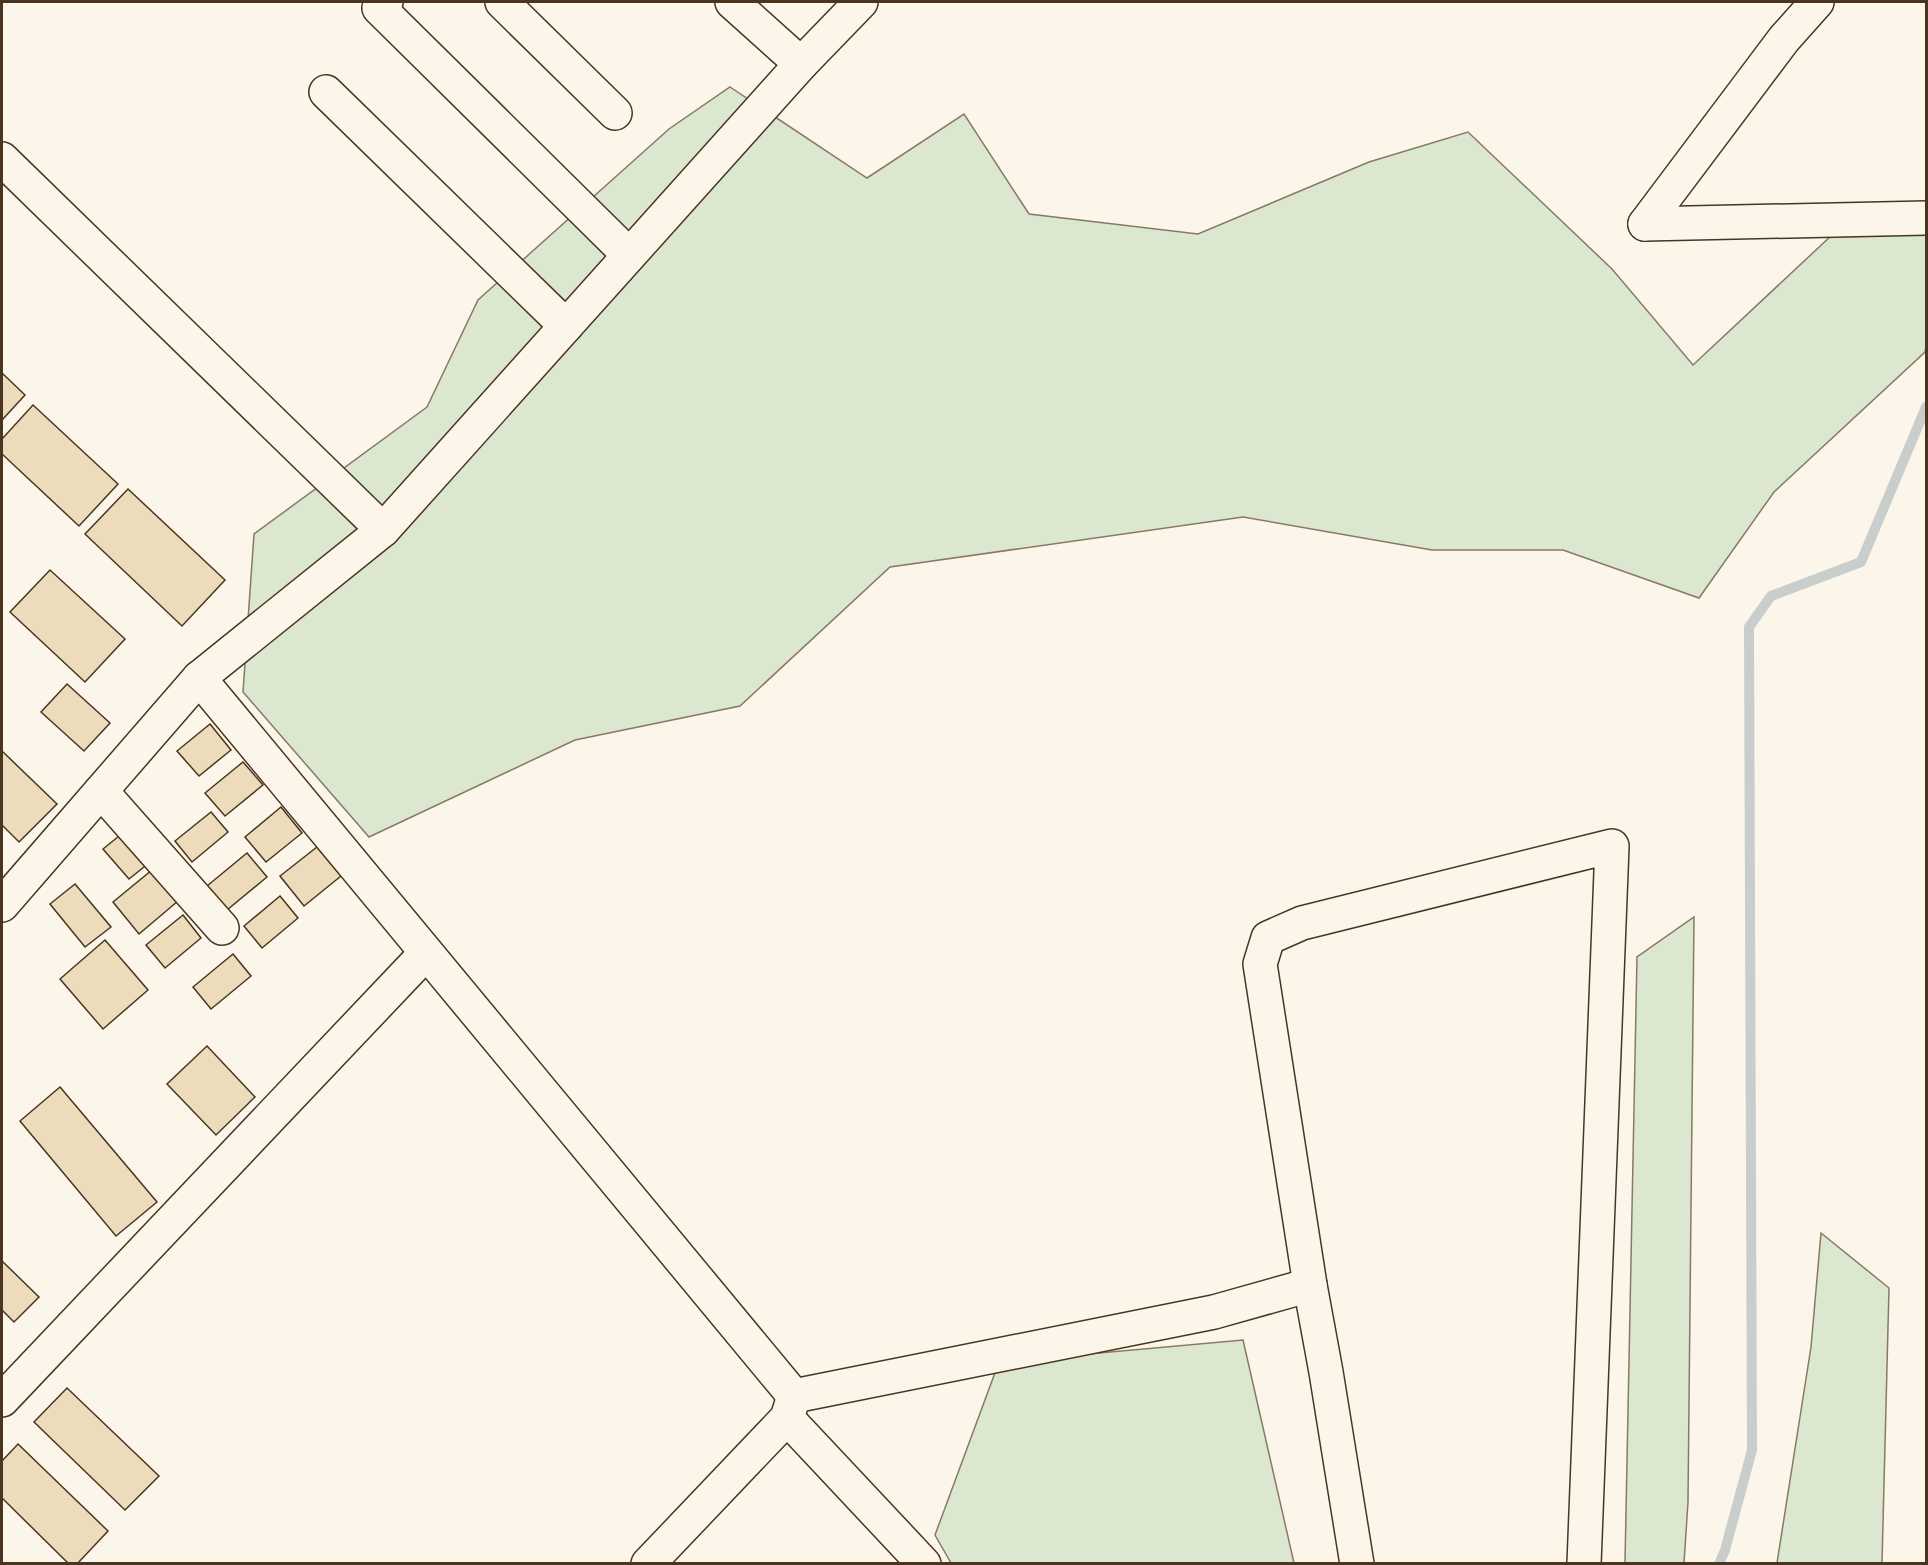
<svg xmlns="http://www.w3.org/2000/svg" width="1928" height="1565" viewBox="0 0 1928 1565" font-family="'Titillium Web',sans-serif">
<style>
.green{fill:#dce7d0;stroke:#887966;stroke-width:1.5}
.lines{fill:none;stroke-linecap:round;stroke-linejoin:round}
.stream{stroke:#c9cecd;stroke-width:10}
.building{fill:#ecdcbc;stroke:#4a3520;stroke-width:1.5}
.minor-casing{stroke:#4a3520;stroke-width:36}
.minor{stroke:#fbf6e9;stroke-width:33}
</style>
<rect width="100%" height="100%" fill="#fbf6e9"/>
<!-- green -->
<g class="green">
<path d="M730 87 867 178 964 114 1029 214 1198 234 1369 162 1468 132 1612 269 1693 365 1848 220 1926 223V346L1925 352 1774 492 1699 598 1563 550H1432L1243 517 890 567 740 706 575 740 369 837 243 692 254 534 427 407 478 300 669 129Z"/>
<path d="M1694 917 1688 1502 1684 1563H1625L1637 957Z"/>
<path d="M1821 1233 1889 1288 1882 1563H1777L1811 1347Z"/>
<path d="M1243 1340 1294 1563H951L935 1535 999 1362Z"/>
</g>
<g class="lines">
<!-- stream -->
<path class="stream" d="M1719 1564 1725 1550 1752 1450 1749 627 1771 596 1861 562 1926 407"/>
</g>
<!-- building -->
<g class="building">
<path d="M2 373 25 395 2 420Z"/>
<path d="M33 405 118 484 79 526 2 454V439Z"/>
<path d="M128 489 225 580 182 626 85 534Z"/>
<path d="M50 570 125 639 85 682 10 612Z"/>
<path d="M67 684 110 723 84 751 41 712Z"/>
<path d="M210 724 231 750 199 776 177 751Z"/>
<path d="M2 751 57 804 19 842 2 825Z"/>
<path d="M243 762 263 785 225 816 205 793Z"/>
<path d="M281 807 302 833 266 862 245 837Z"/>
<path d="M211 812 228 832 192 862 175 841Z"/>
<path d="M124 832 149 863 129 879 103 849Z"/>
<path d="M317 847 341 876 304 906 280 876Z"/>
<path d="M247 853 267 877 227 910 207 886Z"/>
<path d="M152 870 178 901 139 934 113 902Z"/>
<path d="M75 884 111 927 85 947 50 904Z"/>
<path d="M280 896 298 918 262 948 244 926Z"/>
<path d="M183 915 201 938 165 968 146 945Z"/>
<path d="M105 940 148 990 103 1029 60 979Z"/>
<path d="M233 954 251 976 211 1009 193 987Z"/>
<path d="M207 1046 255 1097 216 1135 167 1084Z"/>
<path d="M60 1087 157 1202 116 1236 20 1121Z"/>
<path d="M2 1261 39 1297 14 1322 2 1310Z"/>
<path d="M67 1388 159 1476 125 1510 34 1422Z"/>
<path d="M18 1444 108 1531 77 1564H69L2 1498V1461Z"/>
</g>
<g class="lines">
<!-- minor casing -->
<g class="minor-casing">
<g id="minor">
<path d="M386 2 379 8 629 255"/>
<path d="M502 2 615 113"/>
<path d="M732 2 801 64"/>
<path d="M326 92 566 326"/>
<path d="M2 159 383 530"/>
<path d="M1645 224 1926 218"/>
<path d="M1645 224 1784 39 1817 2"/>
<path d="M199 678 794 1396"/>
<path d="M101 791 222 928"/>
<path d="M2 905 199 678 383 530 801 64 861 2"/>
<path d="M794 1396 1214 1312 1310 1285"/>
<path d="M2 1400 426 953"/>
<path d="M787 1418 924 1564"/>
<path d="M648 1564 787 1418 794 1396"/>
<path d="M1357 1564 1326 1372 1310 1285 1260 964 1268 938 1302 923 1612 846 1584 1564"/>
</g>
</g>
<!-- minor -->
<use href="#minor" class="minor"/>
</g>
<!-- border -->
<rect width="1928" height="1565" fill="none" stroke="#4a3520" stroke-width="6"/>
</svg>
